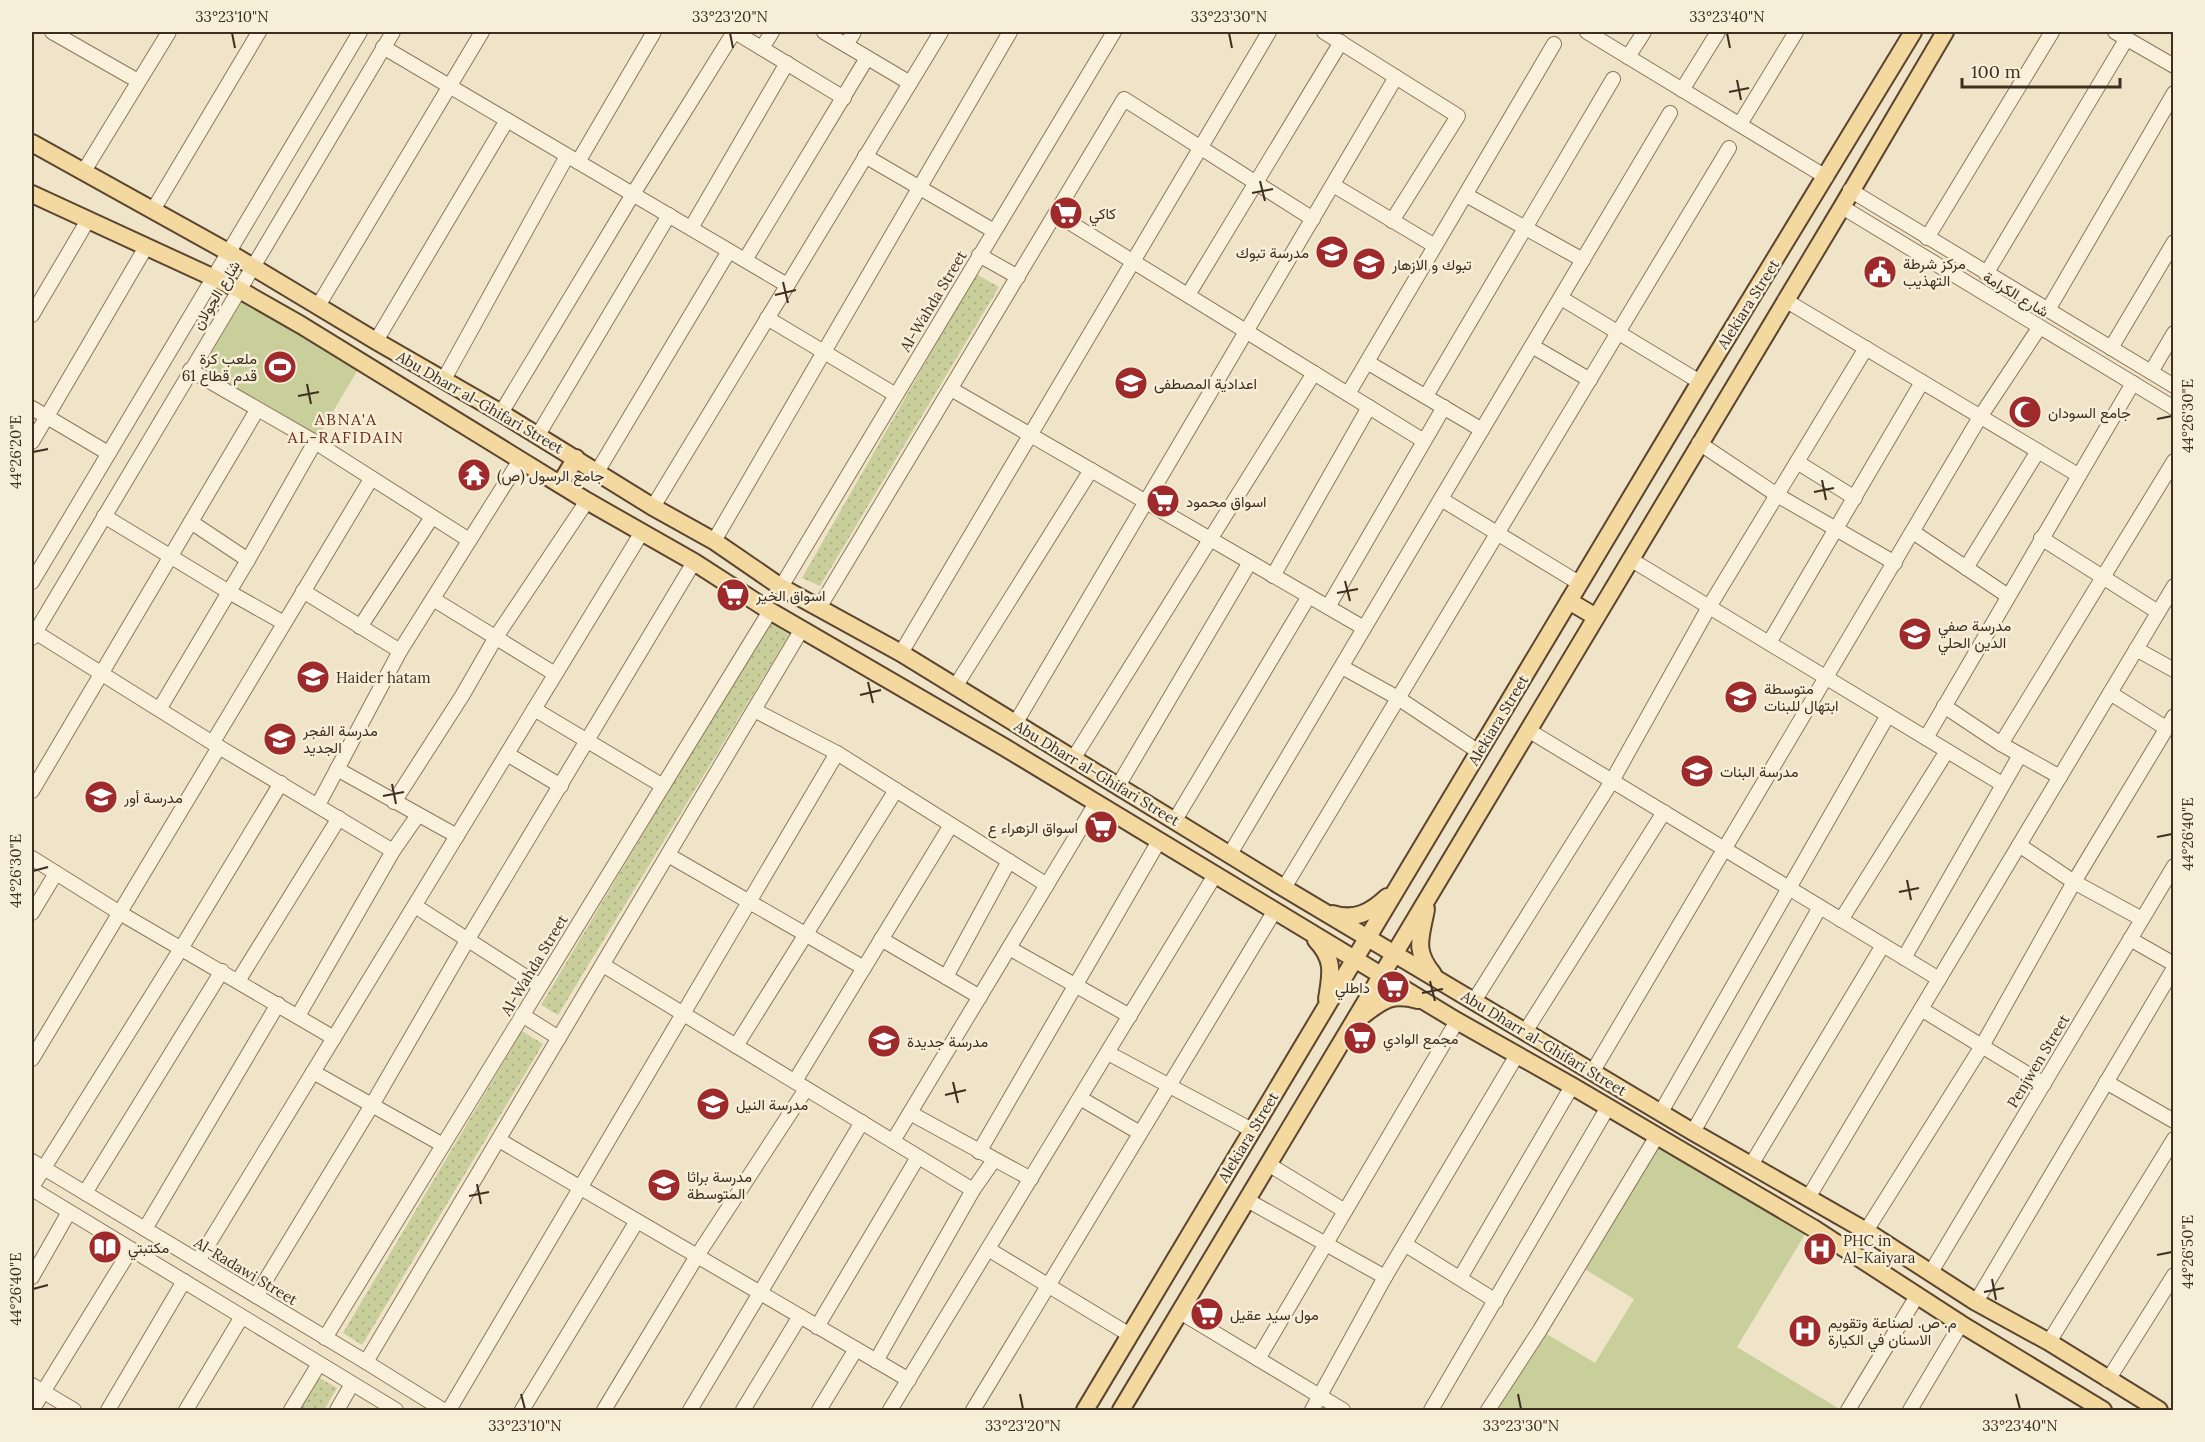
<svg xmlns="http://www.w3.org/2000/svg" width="2205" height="1442" viewBox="0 0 2205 1442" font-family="Lora,Vazirmatn,serif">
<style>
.green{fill:url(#green-dots)}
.pitch{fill:#c9cf9b}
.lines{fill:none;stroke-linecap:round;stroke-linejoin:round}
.minor-casing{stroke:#8d765c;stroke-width:16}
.major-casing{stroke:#5b4430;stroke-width:20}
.minor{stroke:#faf1dc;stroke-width:14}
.major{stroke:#f3d9a0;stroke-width:16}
.ticks{fill:none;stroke:#3d2e20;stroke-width:2}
.labels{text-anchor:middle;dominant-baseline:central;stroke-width:5;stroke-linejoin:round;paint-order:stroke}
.poi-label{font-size:15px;fill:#3d2e20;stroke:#f7eed8;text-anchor:start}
.street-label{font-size:15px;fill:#3d2e20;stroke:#f7eed8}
.neighbourhood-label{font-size:16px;letter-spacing:1.5px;fill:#6b2e1e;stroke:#f7eed8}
.neatline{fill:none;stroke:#3d2e20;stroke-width:2}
.ticks-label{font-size:15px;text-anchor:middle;fill:#3d2e20}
</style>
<defs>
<pattern id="green-dots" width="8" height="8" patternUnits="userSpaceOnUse" patternTransform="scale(1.5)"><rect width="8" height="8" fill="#c9cf9b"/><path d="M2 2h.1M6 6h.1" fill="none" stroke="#aeb285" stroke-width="1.8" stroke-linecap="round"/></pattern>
</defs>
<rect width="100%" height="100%" fill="#f0e4c8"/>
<!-- green -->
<g class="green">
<path d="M976 274 999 287 820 586 802 578Z"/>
<path d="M770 621 789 635 558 1015 541 1005Z"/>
<path d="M522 1031 543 1044 362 1345 343 1333Z"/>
<path d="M318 1377 337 1388 324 1410H298Z"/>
</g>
<!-- pitch -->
<g class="pitch">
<path d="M244 292 363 361 315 442 198 373Z"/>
<path d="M1654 1138 1807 1231 1737 1347 1841 1410H1492L1540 1330 1595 1363 1634 1299 1578 1265Z"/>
</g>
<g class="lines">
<!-- minor casing -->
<g class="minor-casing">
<g id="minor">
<path d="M52 32 138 81"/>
<path d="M735 32 844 98"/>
<path d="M824 32 910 83"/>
<path d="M1324 32 1458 116 1392 221"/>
<path d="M1587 32 1826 177"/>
<path d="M2115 32 2174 66"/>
<path d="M846 45 854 32"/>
<path d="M383 47 787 285"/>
<path d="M762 48 772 32"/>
<path d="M1628 57 1644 32"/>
<path d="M1682 90 1718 32"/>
<path d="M1740 124 1796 32"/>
<path d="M865 156 994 231"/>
<path d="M578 162 654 32"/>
<path d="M84 171 169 32"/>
<path d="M1333 185 1435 246"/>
<path d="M1850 190 2174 386"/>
<path d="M1466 195 1583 260"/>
<path d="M1842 207 2174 408"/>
<path d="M153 210 259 32"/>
<path d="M1056 214 1424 441"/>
<path d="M691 228 787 63"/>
<path d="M1927 238 2052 32"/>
<path d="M979 255 1018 277"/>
<path d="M745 260 867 58"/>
<path d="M1986 274 2127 38"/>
<path d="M1188 295 1341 42"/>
<path d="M1561 298 1700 382"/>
<path d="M1785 300 2078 475"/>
<path d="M318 306 482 32"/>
<path d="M2048 310 2174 93"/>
<path d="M32 315 88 220"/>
<path d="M767 318 896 395"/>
<path d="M376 341 507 120"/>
<path d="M1532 346 1590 380"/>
<path d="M2111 348 2174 242"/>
<path d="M1367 362 1482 430"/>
<path d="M190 370 315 442 469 540"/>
<path d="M2151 372 2174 333"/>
<path d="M443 381 567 156"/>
<path d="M951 389 1364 628"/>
<path d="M1348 394 1554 44"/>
<path d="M1426 396 1613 79"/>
<path d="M32 408 108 453"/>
<path d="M501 413 633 194 734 32"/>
<path d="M538 435 669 215"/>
<path d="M32 442 146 247"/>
<path d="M1699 443 1777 495 1895 563"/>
<path d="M1797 462 1855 498"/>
<path d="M597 472 729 251"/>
<path d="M1441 499 1579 583"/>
<path d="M653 507 941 32"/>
<path d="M104 516 229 592 284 623"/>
<path d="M191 522 248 560"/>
<path d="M1913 532 2008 596"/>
<path d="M2041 538 2158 612"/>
<path d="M714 541 1010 32"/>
<path d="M1630 559 2002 784"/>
<path d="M1966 568 2038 451"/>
<path d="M1273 576 1369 407"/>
<path d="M32 582 360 32"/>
<path d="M781 587 1114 32"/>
<path d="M303 591 400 651"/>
<path d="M433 599 555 674"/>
<path d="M1328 607 1444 407"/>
<path d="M819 608 1124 99 1313 219"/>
<path d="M360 627 432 517"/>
<path d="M35 632 219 747 393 851"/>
<path d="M32 638 393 32"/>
<path d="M1769 643 1922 382"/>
<path d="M2136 649 2174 670"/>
<path d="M901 653 1269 32"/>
<path d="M1342 667 1398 698 1479 752"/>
<path d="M955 687 1091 470"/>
<path d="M2110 693 2166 728"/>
<path d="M1944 706 2001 744 2060 777"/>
<path d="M160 708 248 560 315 442"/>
<path d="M534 709 663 786"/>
<path d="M754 710 837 753 1047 885"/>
<path d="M1015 724 1396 77"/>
<path d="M1528 730 1939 979"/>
<path d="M1926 738 2133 383"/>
<path d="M213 742 371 479"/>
<path d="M2001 744 2174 461"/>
<path d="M507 754 561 786"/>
<path d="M1073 759 1314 373"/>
<path d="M337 769 457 836"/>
<path d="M1118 786 1250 562"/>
<path d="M32 791 257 410"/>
<path d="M394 802 462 696 496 637 587 501"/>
<path d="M318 805 400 651 520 460"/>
<path d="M1175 820 1309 596"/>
<path d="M2019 845 2074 882 2142 919"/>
<path d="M1230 854 1670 113"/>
<path d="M668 855 864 968"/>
<path d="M32 858 120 913 334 1038"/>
<path d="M1284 888 1729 148"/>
<path d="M415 906 540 986"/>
<path d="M32 913 56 873"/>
<path d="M1841 920 1947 751"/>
<path d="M881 939 980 997"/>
<path d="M2130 939 2174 964"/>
<path d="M1009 948 1130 1016"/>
<path d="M1904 958 2020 755"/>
<path d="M603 965 973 1190"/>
<path d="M946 977 1009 861"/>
<path d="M238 981 339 818"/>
<path d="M1474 1001 1612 781 1709 607 1866 348"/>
<path d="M1921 1009 2044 1084"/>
<path d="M522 1015 559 1038"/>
<path d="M298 1016 393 851 418 815"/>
<path d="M1525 1032 1664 812"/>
<path d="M736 1046 896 790"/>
<path d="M1108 1053 1252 1130"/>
<path d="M32 1059 219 747"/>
<path d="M1593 1071 1980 417 2039 328"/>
<path d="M313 1072 443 1145"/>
<path d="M795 1081 951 825"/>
<path d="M2106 1082 2174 1121"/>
<path d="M1080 1098 1140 1133"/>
<path d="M1661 1112 1888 715"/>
<path d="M910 1113 1031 1179"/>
<path d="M1693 1132 1820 907"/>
<path d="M499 1140 909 1380"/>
<path d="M893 1141 1096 803"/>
<path d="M979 1152 1159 841"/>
<path d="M32 1161 366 1362 443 1410"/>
<path d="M1268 1164 1345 1211"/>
<path d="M1751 1165 1883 945"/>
<path d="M32 1187 182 947 281 783"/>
<path d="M32 1189 396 1410"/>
<path d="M85 1193 222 971"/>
<path d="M1808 1198 2174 586"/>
<path d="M1247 1200 1385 1277"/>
<path d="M145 1229 278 1004"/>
<path d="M1866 1231 1982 1046 2074 882 2174 716"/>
<path d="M1406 1245 1496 1301"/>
<path d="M988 1249 1130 1335"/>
<path d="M198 1261 642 532"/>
<path d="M1931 1272 2174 866"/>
<path d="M32 1277 69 1212"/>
<path d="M1460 1278 1572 1086"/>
<path d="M256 1296 372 1105 468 939 694 562"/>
<path d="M1976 1302 2174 968"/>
<path d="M1180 1312 1343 1410"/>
<path d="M817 1327 918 1157"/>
<path d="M325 1338 770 611"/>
<path d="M2049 1342 2174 1139"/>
<path d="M1258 1359 1457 1021"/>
<path d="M876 1361 973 1190 994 1160"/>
<path d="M366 1362 802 629"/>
<path d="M2108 1380 2174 1275"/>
<path d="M32 1385 74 1410"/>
<path d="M32 1410 131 1249"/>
<path d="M108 1410 184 1281"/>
<path d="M186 1410 241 1318"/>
<path d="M291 1410 319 1364"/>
<path d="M337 1410 352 1384"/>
<path d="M449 1410 837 753"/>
<path d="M522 1410 637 1221"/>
<path d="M604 1410 697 1256 806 1089"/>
<path d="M690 1410 862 1122"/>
<path d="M743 1410 800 1316"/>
<path d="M819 1410 856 1349"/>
<path d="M890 1410 1215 875"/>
<path d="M973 1410 1274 912"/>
<path d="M1312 1410 1385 1277 1517 1055"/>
<path d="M1431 1410 1608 1107"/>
<path d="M1488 1410 1540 1330 1657 1136"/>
<path d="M1848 1410 1917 1296"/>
<path d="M1910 1410 1961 1324"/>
</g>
</g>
<!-- major casing -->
<g class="major-casing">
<g id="major">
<path d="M32 143 228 252 376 341 501 413 653 507 714 541 781 587 901 653 1284 888 1693 1132 1866 1231 1976 1302 2049 1342 2159 1410"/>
<path d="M32 194 238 289 301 325 587 501 694 562 770 611 1004 747 1457 1021 1572 1086 1813 1228 1961 1324 2103 1410"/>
<path d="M560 484 576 458"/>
<path d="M1569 601 1596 617"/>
<path d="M1426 909C1421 937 1413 950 1433 974"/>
<path d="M1333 914C1355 921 1371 912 1387 897"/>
<path d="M1316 940C1335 960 1331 974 1327 999"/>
<path d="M1358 1019C1381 1002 1389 992 1418 1000"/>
<path d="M1085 1410 1700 382 1913 32"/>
<path d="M1121 1410 1842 207 1945 32"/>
</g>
</g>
<!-- minor -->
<use href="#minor" class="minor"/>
<!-- major -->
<use href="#major" class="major"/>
</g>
<!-- ticks -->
<path class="ticks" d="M232 33 235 48M730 33 733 48M1229 33 1232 48M1727 33 1730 48M1737 80 1741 100M1729 92 1749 88M1260 181 1265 201M1252 193 1273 189M783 282 788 303M775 295 796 290M307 384 311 404M298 396 319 392M2157 419 2172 416M33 452 48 449M1822 480 1826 500M1814 492 1834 488M1345 581 1350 601M1337 593 1358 589M868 682 873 703M860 695 881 690M392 784 396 804M383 796 404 792M2157 837 2172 834M33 871 48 867M1907 880 1911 900M1899 892 1919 888M1430 981 1435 1001M1422 993 1443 989M953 1082 958 1103M945 1095 966 1090M477 1184 481 1204M469 1196 489 1192M2157 1255 2172 1252M1992 1279 1996 1300M33 1289 48 1285M1984 1292 2004 1288M521 1394 525 1409M1020 1394 1023 1409M1518 1394 1521 1409M2016 1394 2020 1409"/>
<!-- icons -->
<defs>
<g id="supermarket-disc" transform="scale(1.725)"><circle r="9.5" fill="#9e2a2b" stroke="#f7eed8"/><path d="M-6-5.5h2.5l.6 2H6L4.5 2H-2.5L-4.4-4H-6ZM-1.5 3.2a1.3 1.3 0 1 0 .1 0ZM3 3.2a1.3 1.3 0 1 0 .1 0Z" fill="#fff"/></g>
<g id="school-disc" transform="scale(1.725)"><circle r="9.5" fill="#9e2a2b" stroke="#f7eed8"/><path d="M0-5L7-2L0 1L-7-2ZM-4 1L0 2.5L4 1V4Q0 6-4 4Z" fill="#fff"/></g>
<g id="civic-disc" transform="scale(1.725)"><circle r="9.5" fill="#9e2a2b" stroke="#f7eed8"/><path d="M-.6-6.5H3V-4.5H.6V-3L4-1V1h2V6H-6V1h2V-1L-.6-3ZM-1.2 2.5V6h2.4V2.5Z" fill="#fff"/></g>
<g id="stadium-disc" transform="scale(1.725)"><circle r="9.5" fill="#9e2a2b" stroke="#f7eed8"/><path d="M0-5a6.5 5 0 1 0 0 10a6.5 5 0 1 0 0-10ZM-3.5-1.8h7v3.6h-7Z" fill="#fff"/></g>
<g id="mosque-disc" transform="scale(1.725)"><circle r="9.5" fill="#9e2a2b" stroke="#f7eed8"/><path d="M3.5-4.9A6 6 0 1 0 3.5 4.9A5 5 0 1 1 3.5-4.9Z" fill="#fff"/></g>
<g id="temple-disc" transform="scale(1.725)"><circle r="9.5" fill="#9e2a2b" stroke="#f7eed8"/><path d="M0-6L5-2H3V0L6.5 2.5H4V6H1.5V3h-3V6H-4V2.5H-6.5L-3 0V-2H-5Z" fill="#fff"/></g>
<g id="library-disc" transform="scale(1.725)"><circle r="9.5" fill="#9e2a2b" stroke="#f7eed8"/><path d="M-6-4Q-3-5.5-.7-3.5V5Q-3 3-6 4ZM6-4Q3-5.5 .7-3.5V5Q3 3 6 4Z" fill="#fff"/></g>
<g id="hospital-disc" transform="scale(1.725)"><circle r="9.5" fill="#9e2a2b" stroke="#f7eed8"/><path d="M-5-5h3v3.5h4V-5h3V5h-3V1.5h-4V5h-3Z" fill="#fff"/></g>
</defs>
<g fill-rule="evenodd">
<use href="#supermarket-disc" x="1066" y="213"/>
<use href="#school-disc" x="1332" y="252"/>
<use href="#school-disc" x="1369" y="264"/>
<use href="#civic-disc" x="1880" y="272"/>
<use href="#stadium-disc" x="280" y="367"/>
<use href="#school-disc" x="1131" y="383"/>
<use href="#mosque-disc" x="2025" y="412"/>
<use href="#temple-disc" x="474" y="475"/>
<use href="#supermarket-disc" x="1163" y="501"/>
<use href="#supermarket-disc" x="733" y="595"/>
<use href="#school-disc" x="1915" y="634"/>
<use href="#school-disc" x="313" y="677"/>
<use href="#school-disc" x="1741" y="697"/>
<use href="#school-disc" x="280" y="739"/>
<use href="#school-disc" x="1697" y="771"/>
<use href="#school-disc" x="101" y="797"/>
<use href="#supermarket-disc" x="1101" y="827"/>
<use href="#supermarket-disc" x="1393" y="987"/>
<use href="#supermarket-disc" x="1360" y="1038"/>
<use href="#school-disc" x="884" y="1041"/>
<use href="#school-disc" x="713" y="1104"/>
<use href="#school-disc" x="664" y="1185"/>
<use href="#library-disc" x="105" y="1247"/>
<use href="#hospital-disc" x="1820" y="1249"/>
<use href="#supermarket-disc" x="1207" y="1314"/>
<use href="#hospital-disc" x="1805" y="1331"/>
</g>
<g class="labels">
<!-- poi labels -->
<g class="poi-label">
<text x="1089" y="213">كاكي</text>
<text x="1309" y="252" text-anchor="end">مدرسة تبوك</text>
<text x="1903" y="263">مركز شرطة<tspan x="1903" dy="17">التهذيب</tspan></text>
<text x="1392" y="264">تبوك و الازهار</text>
<text x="257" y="358" text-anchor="end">ملعب كرة<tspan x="257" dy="17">قدم قطاع 61</tspan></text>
<text x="1154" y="383">اعدادية المصطفى</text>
<text x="2048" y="412">جامع السودان</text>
<text x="497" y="475">جامع الرسول (ص)</text>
<text x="1186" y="501">اسواق محمود</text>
<text x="756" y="595">اسواق الخير</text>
<text x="1938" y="625">مدرسة صفي<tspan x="1938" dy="17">الدين الحلي</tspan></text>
<text x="336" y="677">Haider hatam</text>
<text x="1764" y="688">متوسطة<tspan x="1764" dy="17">ابتهال للبنات</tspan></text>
<text x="303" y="730">مدرسة الفجر<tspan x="303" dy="17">الجديد</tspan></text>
<text x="1720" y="771">مدرسة البنات</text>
<text x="124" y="797">مدرسة أور</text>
<text x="1078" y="827" text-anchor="end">اسواق الزهراء ع</text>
<text x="1370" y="987" text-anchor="end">داطلي</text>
<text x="1383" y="1038">مجمع الوادي</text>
<text x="907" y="1041">مدرسة جديدة</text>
<text x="736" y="1104">مدرسة النيل</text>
<text x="687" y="1176">مدرسة براثا<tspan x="687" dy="17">المتوسطة</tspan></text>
<text x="1843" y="1240">PHC in<tspan x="1843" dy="17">Al-Kaiyara</tspan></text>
<text x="128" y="1247">مكتبتي</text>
<text x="1230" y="1314">مول سيد عقيل</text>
<text x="1828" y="1322">م. ص. لصناعة وتقويم<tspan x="1828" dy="17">الاسنان في الكيارة</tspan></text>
</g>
<!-- street labels -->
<g class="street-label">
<text transform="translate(2016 294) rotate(31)">شارع الكرامة</text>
<text transform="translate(216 295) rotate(-59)">شارع الجولان</text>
<text transform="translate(933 301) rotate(-59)">Al-Wahda Street</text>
<text transform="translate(1748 304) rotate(-58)">Alekiara Street</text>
<text transform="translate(480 402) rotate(30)">Abu Dharr al-Ghifari Street</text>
<text transform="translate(1498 720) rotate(-59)">Alekiara Street</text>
<text transform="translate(1097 773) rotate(31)">Abu Dharr al-Ghifari Street</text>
<text transform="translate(534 965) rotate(-59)">Al-Wahda Street</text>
<text transform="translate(1544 1043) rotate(31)">Abu Dharr al-Ghifari Street</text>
<text transform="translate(2038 1061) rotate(-59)">Penjwen Street</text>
<text transform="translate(1248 1137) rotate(-59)">Alekiara Street</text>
<text transform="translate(246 1271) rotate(31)">Al-Radawi Street</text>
</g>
<!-- neighbourhood labels -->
<g class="neighbourhood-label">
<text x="346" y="419">ABNA'A<tspan x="346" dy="18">AL-RAFIDAIN</tspan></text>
</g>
</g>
<!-- border -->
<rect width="2205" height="1442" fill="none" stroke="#f7eed8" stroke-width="66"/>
<!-- scale -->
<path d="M1962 78v9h158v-9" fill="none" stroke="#3d2e20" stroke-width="3"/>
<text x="1971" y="78" font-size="18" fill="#3d2e20" stroke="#f7eed8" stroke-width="4.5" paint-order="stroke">100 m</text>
<rect x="33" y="33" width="2139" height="1376" class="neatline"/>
<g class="ticks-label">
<text x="232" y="22">33°23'10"N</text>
<text x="730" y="22">33°23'20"N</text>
<text x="1229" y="22">33°23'30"N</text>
<text x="1727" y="22">33°23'40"N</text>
<text transform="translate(2188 416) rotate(-90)" y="5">44°26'30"E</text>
<text transform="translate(16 452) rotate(-90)" y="5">44°26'20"E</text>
<text transform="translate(2188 834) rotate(-90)" y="5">44°26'40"E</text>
<text transform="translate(16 871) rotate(-90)" y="5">44°26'30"E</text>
<text transform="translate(2188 1252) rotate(-90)" y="5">44°26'50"E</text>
<text transform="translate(16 1289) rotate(-90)" y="5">44°26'40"E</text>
<text x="525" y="1431">33°23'10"N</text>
<text x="1023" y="1431">33°23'20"N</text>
<text x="1521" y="1431">33°23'30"N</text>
<text x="2020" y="1431">33°23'40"N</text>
</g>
</svg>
